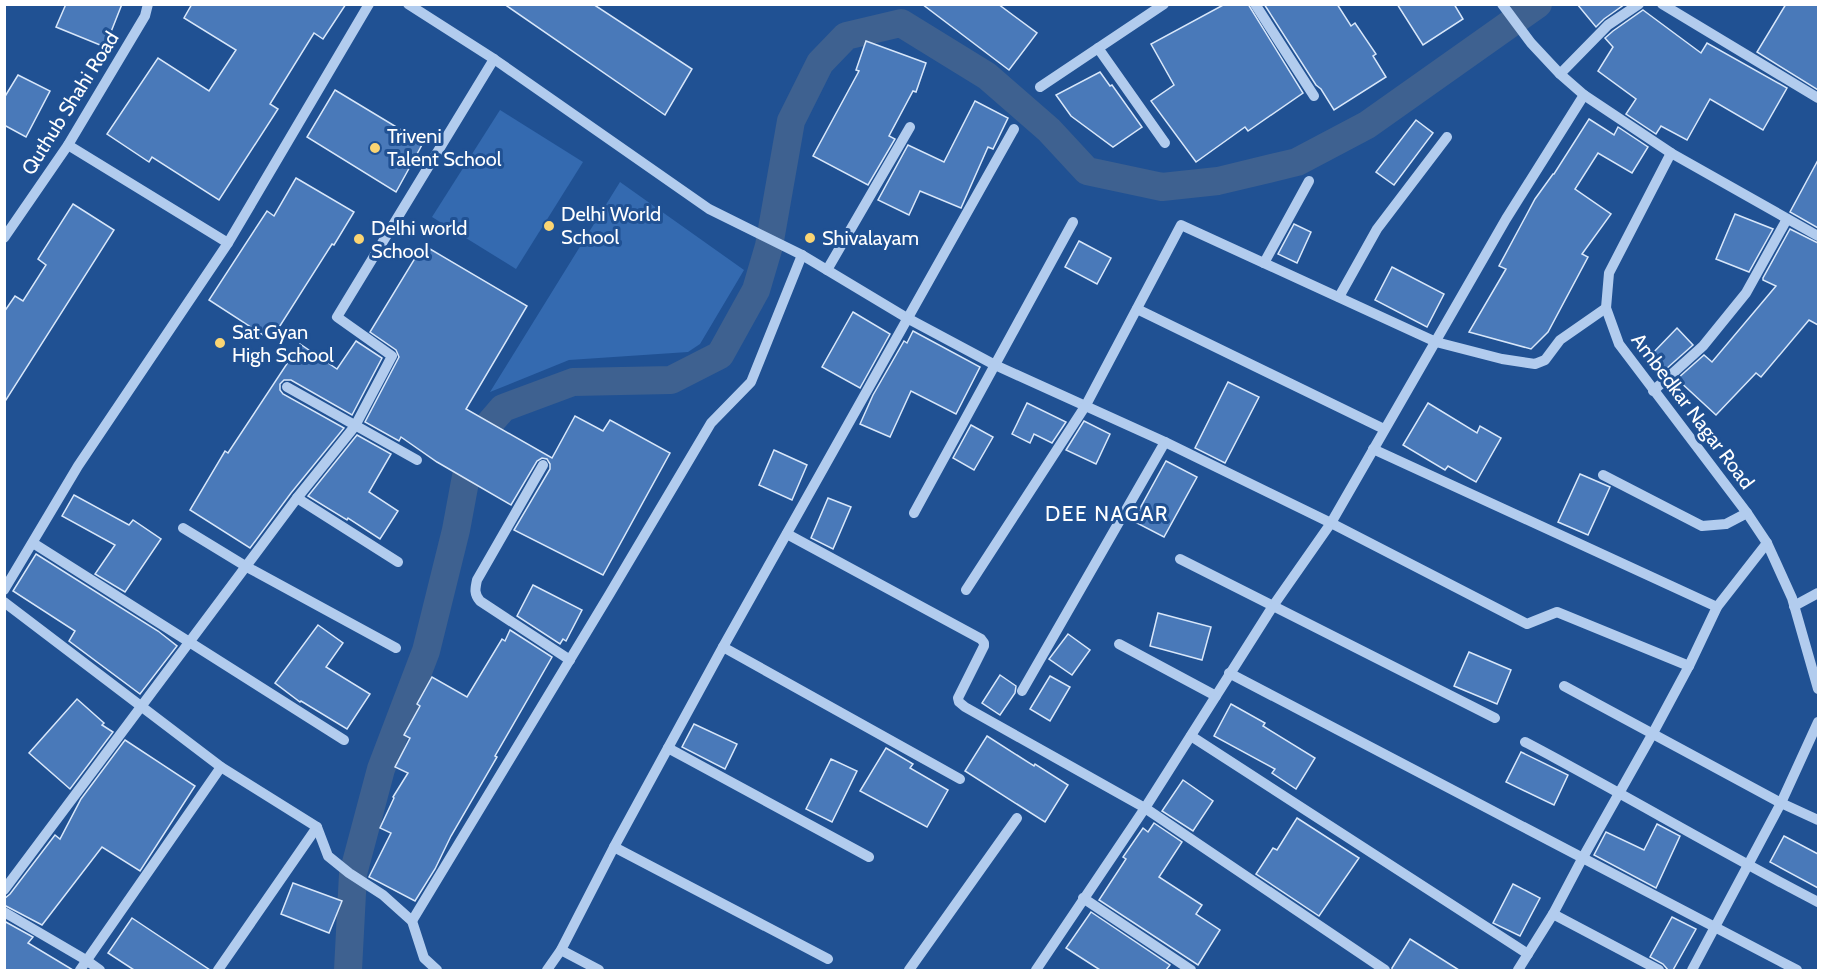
<svg xmlns="http://www.w3.org/2000/svg" width="1823" height="975" viewBox="0 0 1823 975" font-family="Cabin,sans-serif">
<style>
.green{fill:#346ab0}
.lines{fill:none;stroke-linecap:round;stroke-linejoin:round}
.canal{stroke:#3e6190;stroke-width:28}
.building{fill:#4979b9;stroke:#d8e7fa;stroke-width:1.5}
.minor{stroke:#b2ccee;stroke-width:10}
.poi-dot{fill:#fbd573;stroke:#205193;stroke-width:2}
.labels{text-anchor:middle;dominant-baseline:central;stroke-width:6;stroke-linejoin:round;paint-order:stroke}
.street-label{font-size:20px;fill:#fff;stroke:#205193}
.poi-label{font-size:20px;fill:#fff;stroke:#205193;text-anchor:start}
.neighbourhood-label{font-size:21px;letter-spacing:1.5px;fill:#fff;stroke:#205193}
</style>
<rect width="100%" height="100%" fill="#205193"/>
<!-- green -->
<g class="green">
<path d="M500 110 583 162 516 269 432 217Z"/>
<path d="M620 182 744 270 700 344 688 352 569 360 490 392Z"/>
</g>
<g class="lines">
<!-- canal -->
<path class="canal" d="M348 970 353 874 381 769 426 651 456 530 472 444 503 408 573 382 671 380 720 355 756 290 769 246 791 121 820 63 846 36 901 23 987 76 1049 130 1087 171 1162 187 1218 181 1297 162 1367 125 1538 4"/>
</g>
<!-- building -->
<g class="building">
<path d="M66 4H122L105 47 56 27Z"/>
<path d="M192 4H346L323 39 314 33 270 104 278 109 219 200 152 157 149 162 107 134 158 58 209 91 236 50 184 18Z"/>
<path d="M504 4H593L692 69 665 115Z"/>
<path d="M922 4H998L1037 33 1009 70Z"/>
<path d="M1225 4H1248L1303 93 1248 131 1245 127 1196 162 1151 101 1174 85 1151 44Z"/>
<path d="M1264 4H1337L1351 26 1355 23 1376 54 1373 56 1386 77 1334 110 1321 89 1316 85Z"/>
<path d="M1397 4H1454L1463 19 1423 45Z"/>
<path d="M1577 4H1625L1604 19 1596 27Z"/>
<path d="M1786 4H1818V90L1757 52Z"/>
<path d="M1643 10 1701 53 1707 43 1787 88 1763 130 1710 99 1687 140 1661 126 1656 134 1626 114 1636 99 1598 71 1613 47 1605 38 1613 31Z"/>
<path d="M866 41 926 63 916 92 913 91 889 136 895 139 868 185 813 156 859 71 856 70Z"/>
<path d="M1100 72 1110 86 1112 85 1142 127 1113 147 1071 116 1056 95Z"/>
<path d="M18 75 50 91 26 137 4 125V98Z"/>
<path d="M335 90 423 143 396 192 307 137Z"/>
<path d="M975 101 1008 118 993 149 988 147 961 208 920 191 909 215 878 200 908 145 944 162Z"/>
<path d="M1589 119 1614 135 1618 127 1648 147 1632 173 1598 153 1575 189 1611 214 1582 254 1588 257 1548 332 1531 349 1469 332 1506 269 1499 266 1535 199 1553 174H1554Z"/>
<path d="M1416 120 1433 133 1394 185 1376 172Z"/>
<path d="M1818 160V228L1790 212Z"/>
<path d="M296 178 354 212 334 245 332 244 271 340 209 300 267 211 274 216Z"/>
<path d="M73 204 114 230 4 403V312L15 296 23 301 46 265 38 259Z"/>
<path d="M1735 214 1773 229 1749 272 1716 259Z"/>
<path d="M1294 224 1311 232 1297 263 1278 254Z"/>
<path d="M1790 229 1818 243V325L1809 320 1761 377 1756 373 1716 415 1677 379 1704 355 1712 362 1776 286 1763 280V278Z"/>
<path d="M1079 241 1111 258 1097 284 1065 267Z"/>
<path d="M430 249 527 306 466 409 552 458 575 416 603 431 610 420 670 453 603 575 514 530 550 469V464L547 459 542 458 537 461 511 505 437 462 401 437 399 441 365 422 399 357 396 350 370 332 420 250 427 254Z"/>
<path d="M1392 267 1444 294 1427 327 1375 300Z"/>
<path d="M853 312 890 334 860 388 822 367Z"/>
<path d="M1677 328 1693 345 1666 369 1651 355Z"/>
<path d="M913 331 980 367 956 414 911 391 890 437 860 424 873 395 904 341 907 343Z"/>
<path d="M356 341 382 358 352 415 291 380H284L280 384V390L283 394 344 428 291 493 250 548 190 510 225 451 228 453 300 344 337 369Z"/>
<path d="M1228 382 1259 397 1225 463 1195 448Z"/>
<path d="M1027 403 1066 422 1052 443 1034 434 1030 443 1012 434Z"/>
<path d="M1428 403 1477 433 1480 426 1501 438 1476 482 1448 466 1445 470 1403 445Z"/>
<path d="M1084 421 1110 434 1096 464 1066 450Z"/>
<path d="M971 425 993 437 974 470 953 458Z"/>
<path d="M357 435 391 454 369 492 398 511 380 539 348 518 347 520 308 496Z"/>
<path d="M774 450 807 465 792 500 759 485Z"/>
<path d="M1166 461 1197 477 1164 537 1133 521Z"/>
<path d="M1580 474 1610 487 1588 535 1558 522Z"/>
<path d="M74 495 129 525 133 520 161 539 125 592 95 574 115 545 62 516Z"/>
<path d="M828 498 851 507 833 549 811 538Z"/>
<path d="M36 554 158 631 177 646 140 694 69 641 75 631 13 591Z"/>
<path d="M533 585 582 610 566 641 563 639 560 644 517 616Z"/>
<path d="M1158 613 1211 627 1202 660 1150 646Z"/>
<path d="M318 625 343 643 326 667 370 694 347 729 301 701 300 702 275 683Z"/>
<path d="M510 630 552 657 495 756 497 757 451 836 435 869 415 901 369 877 391 833 380 828 394 798 393 797 408 773 395 767 410 738 404 735 420 706 417 704 432 677 467 697 502 639 505 641Z"/>
<path d="M1068 634 1090 650 1072 675 1049 659Z"/>
<path d="M1469 652 1511 670 1497 704 1454 686Z"/>
<path d="M1000 675 1016 686 1015 693 1000 715 982 703Z"/>
<path d="M1050 676 1070 687 1050 721 1030 709Z"/>
<path d="M77 699 104 723 102 725 113 732 70 789 29 753Z"/>
<path d="M1231 704 1265 723 1263 726 1315 758 1296 789 1272 773 1275 769 1214 736Z"/>
<path d="M694 724 737 744 725 769 682 747Z"/>
<path d="M987 736 1034 766 1035 764 1068 785 1045 822 965 771Z"/>
<path d="M125 740 195 786 140 871 102 847 42 925 4 905V899L10 894 55 835 60 839 81 799Z"/>
<path d="M886 748 913 764 910 768 948 790 927 827 860 791Z"/>
<path d="M1521 752 1568 775 1554 805 1506 782Z"/>
<path d="M831 759 857 771 832 822 806 809Z"/>
<path d="M1183 780 1213 801 1193 831 1162 811Z"/>
<path d="M1297 818 1359 858 1319 916 1256 874 1273 848 1277 850Z"/>
<path d="M1154 823 1182 842 1159 877 1202 905 1196 914 1220 930 1198 965 1099 900 1126 859 1123 857 1143 828 1148 832Z"/>
<path d="M1657 824 1680 836 1656 888 1594 855 1606 832 1644 850Z"/>
<path d="M1784 836 1818 854V888L1770 862Z"/>
<path d="M293 883 342 901 329 933 281 914Z"/>
<path d="M1513 884 1540 898 1520 936 1493 923Z"/>
<path d="M1091 912 1170 965 1166 970H1100L1066 948Z"/>
<path d="M1672 917 1696 929 1673 970H1668L1663 964 1650 957Z"/>
<path d="M132 918 210 970H134L108 953Z"/>
<path d="M4 921 33 937 28 943 73 970H4Z"/>
<path d="M1410 939 1459 970H1392V968Z"/>
</g>
<g class="lines">
<!-- minor -->
<g class="minor">
<path d="M408 4 494 59 709 209 802 255 907 318 995 365 1165 442 1331 523 1527 624 1557 612 1689 666"/>
<path d="M1255 4 1314 96"/>
<path d="M1502 4 1531 43 1560 74 1584 95 1671 153 1818 236"/>
<path d="M1662 4 1818 98"/>
<path d="M1098 48 1165 143"/>
<path d="M1560 74 1608 25 1639 4"/>
<path d="M1040 87 1164 4"/>
<path d="M68 145 228 243"/>
<path d="M1671 153 1609 273 1606 308 1619 344 1747 513 1767 543 1792 598 1818 689"/>
<path d="M4 238 68 145 145 16 148 4"/>
<path d="M1264 263 1309 181"/>
<path d="M827 270 910 127"/>
<path d="M1339 297 1377 229 1447 137"/>
<path d="M1137 309 1384 429"/>
<path d="M287 387 417 460"/>
<path d="M1653 391 1703 346 1746 293 1787 219"/>
<path d="M1373 449 1717 607"/>
<path d="M543 465 477 580C475 589 474 594 480 601L570 660"/>
<path d="M1603 475 1702 526 1726 524 1747 513"/>
<path d="M297 498 398 562"/>
<path d="M914 513 1073 222"/>
<path d="M183 528 247 567 396 648"/>
<path d="M787 534 981 639 984 643V646L958 698 959 702 965 707 1145 808 1385 970"/>
<path d="M33 543 344 740"/>
<path d="M1180 559 1495 718"/>
<path d="M4 590 78 466 228 243 369 4"/>
<path d="M966 590 1086 405 1181 225 1436 342 1502 359 1535 364 1545 360 1560 340 1606 308"/>
<path d="M4 602 221 767 317 827 328 856 349 873 383 895 412 921 424 958 437 970"/>
<path d="M1794 606 1818 593"/>
<path d="M1119 644 1216 696"/>
<path d="M723 647 960 779"/>
<path d="M1229 673 1797 970"/>
<path d="M1564 686 1781 803 1818 820"/>
<path d="M1022 691 1165 442"/>
<path d="M1191 736 1528 954"/>
<path d="M1525 742C1624 794 1719 851 1818 902"/>
<path d="M668 748 869 857"/>
<path d="M614 847 828 959"/>
<path d="M4 890 297 498 355 426 392 356 337 317 494 59"/>
<path d="M1083 898 1191 970"/>
<path d="M4 912 86 960 100 970"/>
<path d="M1553 914 1659 970"/>
<path d="M412 921 609 595 711 423 751 382 802 255"/>
<path d="M561 950 599 970"/>
<path d="M80 970 221 767"/>
<path d="M218 970 317 827"/>
<path d="M547 970 561 950 614 847 723 647 1014 129"/>
<path d="M909 970 1017 818"/>
<path d="M1036 970 1145 808 1273 606 1331 523 1506 219 1584 95"/>
<path d="M1518 970 1553 914 1582 859 1653 733 1689 666 1717 607 1767 543"/>
<path d="M1692 970 1781 803 1818 722"/>
</g>
</g>
<!-- markers -->
<g class="poi-dot">
<circle cx="375" cy="148" r="6"/>
<circle cx="549" cy="226" r="6"/>
<circle cx="810" cy="238" r="6"/>
<circle cx="359" cy="239" r="6"/>
<circle cx="220" cy="343" r="6"/>
</g>
<g class="labels">
<!-- street labels -->
<g class="street-label">
<text transform="translate(70 103) rotate(-58)">Quthub Shahi Road</text>
<text transform="translate(1693 411) rotate(53)">Ambedkar Nagar Road</text>
</g>
<!-- poi labels -->
<g class="poi-label">
<text x="387" y="136">Triveni<tspan x="387" dy="23">Talent School</tspan></text>
<text x="561" y="214">Delhi World<tspan x="561" dy="23">School</tspan></text>
<text x="371" y="228">Delhi world<tspan x="371" dy="23">School</tspan></text>
<text x="822" y="238">Shivalayam</text>
<text x="232" y="332">Sat Gyan<tspan x="232" dy="23">High School</tspan></text>
</g>
<!-- neighbourhood labels -->
<g class="neighbourhood-label">
<text x="1107" y="513">DEE NAGAR</text>
</g>
</g>
<!-- border -->
<rect width="1823" height="975" fill="none" stroke="#ffffff" stroke-width="12"/>
</svg>
